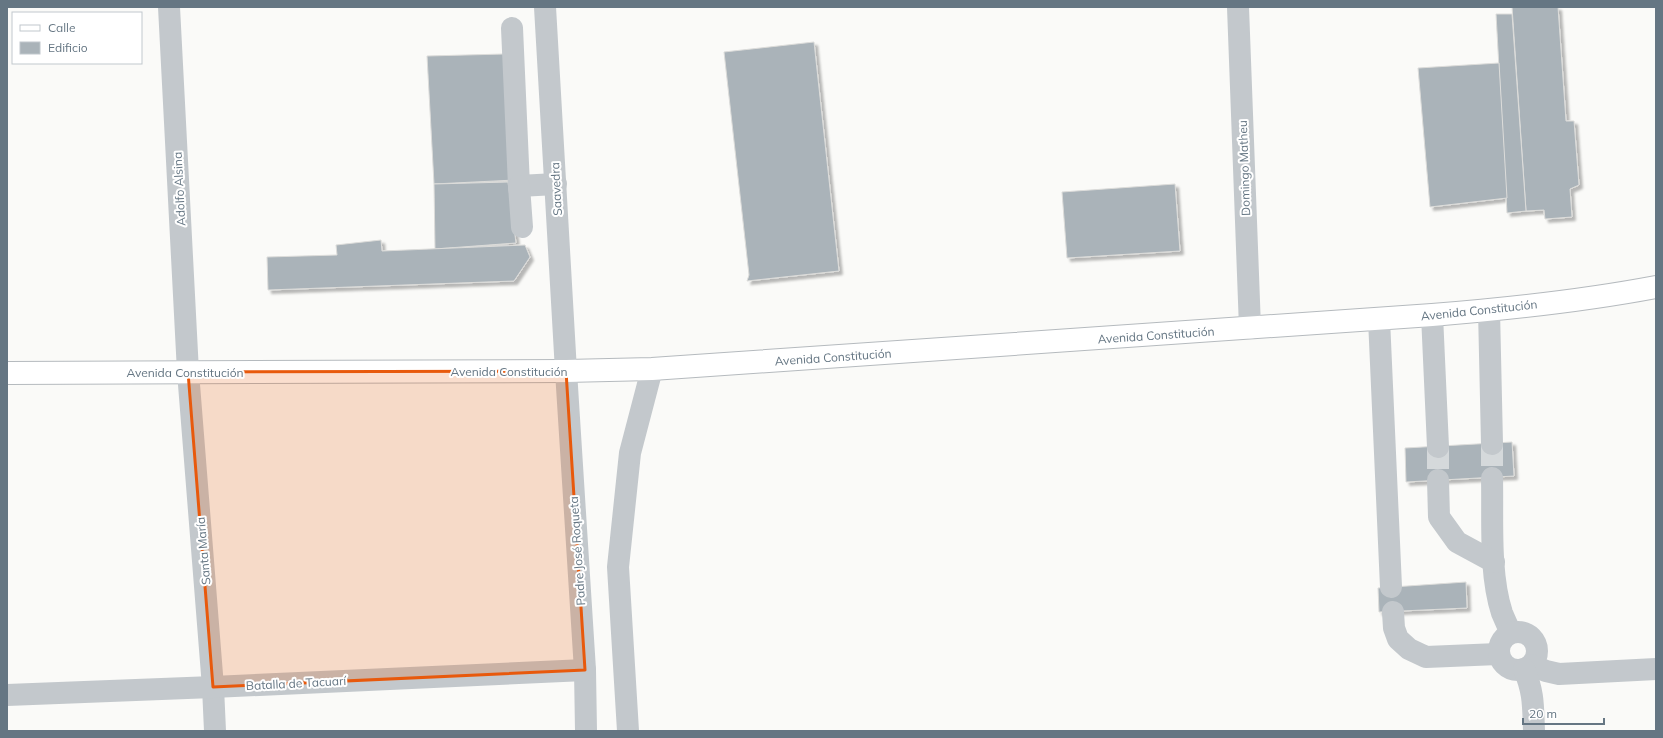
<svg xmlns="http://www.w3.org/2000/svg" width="1663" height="738" viewBox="0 0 1663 738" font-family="Mulish,sans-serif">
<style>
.building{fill:#aab3b9;stroke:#dcdcda;filter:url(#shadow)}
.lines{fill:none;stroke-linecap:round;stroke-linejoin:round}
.minor-tunnel{stroke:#d5d9db;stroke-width:22;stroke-dasharray:22 11;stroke-linecap:butt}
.major-casing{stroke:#b5babe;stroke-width:24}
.minor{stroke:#c3c8cc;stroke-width:22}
.major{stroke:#fff;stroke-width:22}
.marked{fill:#e8590c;fill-opacity:0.2;stroke:#e8590c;stroke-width:3;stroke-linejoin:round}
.labels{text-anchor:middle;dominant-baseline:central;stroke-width:4;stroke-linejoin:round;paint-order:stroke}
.street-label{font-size:12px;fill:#657683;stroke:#fff}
</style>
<defs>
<filter id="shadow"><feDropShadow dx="3.5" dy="3.5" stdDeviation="1" flood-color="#0004"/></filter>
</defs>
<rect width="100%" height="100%" fill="#fafaf8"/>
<!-- building -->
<g class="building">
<path d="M1512 7H1558L1566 121H1574L1579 185 1570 189 1572 217 1545 219 1544 210 1526 211Z"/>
<path d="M1496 14H1512L1526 211 1507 213Z"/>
<path d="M814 42 839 271 747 281 749 275 724 52Z"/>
<path d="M504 54 515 180 434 184 427 56Z"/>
<path d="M1499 63 1507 198 1430 207 1418 68Z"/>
<path d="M508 182 516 243 435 249 434 184Z"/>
<path d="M1175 184 1180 251 1067 258 1062 192Z"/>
<path d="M381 240 382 251 525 245 530 257 514 281 268 290 267 257 337 255 336 245Z"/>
<path d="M1512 442 1514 476 1406 482 1405 448Z"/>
<path d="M1466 582 1467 608 1379 612 1378 588Z"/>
</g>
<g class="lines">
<!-- minor-tunnel -->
<g class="minor-tunnel">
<path d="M1492 444V478"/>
<path d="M1438 447V480"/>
</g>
<!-- major casing -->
<g class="major-casing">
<path id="major" d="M7 373 566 371 652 369 1432 315C1507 309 1582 301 1656 287"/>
</g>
<!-- minor -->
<g class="minor">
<path d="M169 7 188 372 213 687 215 731"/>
<path d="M545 7 566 371 585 670 586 731"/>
<path d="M1238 7 1250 328"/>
<path d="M512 28 519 186 556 184"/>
<path d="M519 186 522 227"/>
<path d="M1489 310 1492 444"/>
<path d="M1432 315 1438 447"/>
<path d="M1379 319 1391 587"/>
<path d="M1492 478C1493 519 1489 574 1502 613 1505 620 1508 627 1511 633"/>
<path d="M1438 480 1439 517 1457 542 1494 562"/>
<path d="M1393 612 1394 628 1398 639 1409 649 1426 657 1498 654"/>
<circle cx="1518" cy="651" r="19"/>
<path d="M1531 665 1546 671 1559 674 1656 669"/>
<path d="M1524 669C1534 693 1533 706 1534 731"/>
<path d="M7 695 213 687 585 670"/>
<path d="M628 731 618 567 630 453 652 369"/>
</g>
<!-- major -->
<use href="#major" class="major"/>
</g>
<!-- marked area -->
<path class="marked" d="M566 371 585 670 213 687 188 372Z"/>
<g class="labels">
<!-- street labels -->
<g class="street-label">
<text transform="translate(1244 168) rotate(-92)">Domingo Matheu</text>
<text transform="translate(179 189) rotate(-93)">Adolfo Alsina</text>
<text transform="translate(556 189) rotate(-93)">Saavedra</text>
<text transform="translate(1479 310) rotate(-6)">Avenida Constitución</text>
<text transform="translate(1156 335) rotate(-4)">Avenida Constitución</text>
<text transform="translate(833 357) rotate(-4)">Avenida Constitución</text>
<text x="509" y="371">Avenida Constitución</text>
<text x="185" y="372">Avenida Constitución</text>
<text transform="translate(203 551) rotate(-95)">Santa María</text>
<text transform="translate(577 551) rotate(-94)">Padre José Roqueta</text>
<text transform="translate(296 683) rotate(-3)">Batalla de Tacuarí</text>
</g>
</g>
<!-- border -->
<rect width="1663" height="738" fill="none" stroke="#657683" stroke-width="16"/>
<!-- legend -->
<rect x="12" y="12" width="130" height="52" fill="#ffffff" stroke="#c1c8cd"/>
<rect x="20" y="25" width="20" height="6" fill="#ffffff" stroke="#c1c8cd"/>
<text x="48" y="32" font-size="12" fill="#657683">Calle</text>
<rect x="20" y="42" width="20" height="12" fill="#aab3b9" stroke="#c1c8cd"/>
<text x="48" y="52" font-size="12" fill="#657683">Edificio</text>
<!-- scale -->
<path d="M1523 718v6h81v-6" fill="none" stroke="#657683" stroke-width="2"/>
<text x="1529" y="718" font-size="12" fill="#657683" stroke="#ffffff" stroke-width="3" paint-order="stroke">20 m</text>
</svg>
